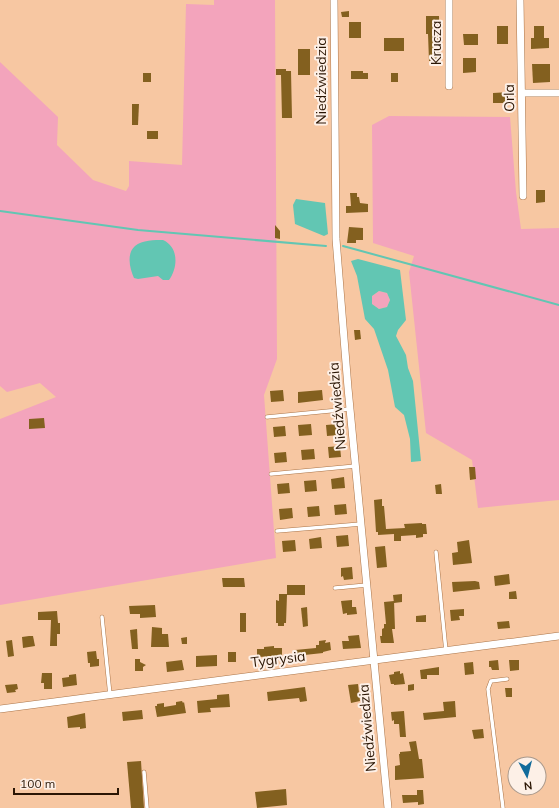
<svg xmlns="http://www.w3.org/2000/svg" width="559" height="808" viewBox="0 0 559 808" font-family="Mulish,sans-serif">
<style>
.green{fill:#f3a4bc}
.water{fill:#62c6b3;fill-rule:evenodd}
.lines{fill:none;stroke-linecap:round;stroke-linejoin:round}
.stream{stroke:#62c6b3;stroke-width:2}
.building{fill:#83601f}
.service-casing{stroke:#ab7447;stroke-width:4.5}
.minor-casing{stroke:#ab7447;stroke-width:8}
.service{stroke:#fff;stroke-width:3.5}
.minor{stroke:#fff;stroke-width:7}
.labels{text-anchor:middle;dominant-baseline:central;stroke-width:4;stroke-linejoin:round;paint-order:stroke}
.street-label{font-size:14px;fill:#2b1604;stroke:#fdf0e7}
</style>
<rect width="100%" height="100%" fill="#f7c7a2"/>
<!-- green -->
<g class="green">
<path d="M214 0H275L277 359 264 395 276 558 0 605V419L56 397 40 383 7 392 0 386V62L58 117 57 145 93 180 126 191 129 186V161L182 165 186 4 214 5Z"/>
<path d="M389 116 510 117 516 192 521 229 559 228V500L478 508 472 460 426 433 409 272 414 256 373 243 372 125Z"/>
<path d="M379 291 387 293 390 300 387 307 379 309 372 304V296Z"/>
</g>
<!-- water -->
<g class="water">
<path d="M296 199 325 203 328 234 324 236 295 224 293 205Z"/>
<path d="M163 240C179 247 178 268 169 280H163L158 276 138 279 134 278C130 269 126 254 135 246 142 240 155 240 163 240Z"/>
<path d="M358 259 400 270 406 320 398 330 396 336 406 355 408 368 413 381 421 461 411 462 410 439 404 415 395 407 388 370 374 329 365 319 357 276 351 261ZM379 291 387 293 390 300 387 307 379 309 372 304V296Z"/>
</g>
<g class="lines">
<!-- stream -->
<g class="stream">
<path d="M0 211 138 230 326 246"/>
<path d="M343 246 559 305"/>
</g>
</g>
<!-- building -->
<g class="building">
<path d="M349 11V17H342L341 12Z"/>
<path d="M426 16H439L440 61H429L428 34H426Z"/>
<rect x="349" y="22" width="12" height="16"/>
<rect x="497" y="26" width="11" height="18"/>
<path d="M534 26H544V38H549V48L531 49V38H534Z"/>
<path d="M463 34H478V45H464Z"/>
<rect x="384" y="38" width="20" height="13"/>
<rect x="298" y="49" width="12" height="26"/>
<path d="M463 58H476V72L463 73Z"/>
<path d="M532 64H550V82L533 83Z"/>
<path d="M276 69H286V71H291L292 118H282L281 75H276Z"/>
<path d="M351 71H363V73H368V79H351Z"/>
<rect x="143" y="73" width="8" height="9"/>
<rect x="391" y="73" width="7" height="9"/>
<path d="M511 92 510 103H493V93Z"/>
<path d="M132 104H139L138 125H132Z"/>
<rect x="147" y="131" width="11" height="8"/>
<path d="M536 190H545V202L536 203Z"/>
<path d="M350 193H357V197H359L360 203 368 204V212L346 213V206H351Z"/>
<path d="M275 225 280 231V239L275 238Z"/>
<path d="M349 227 363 228V240H356V243H347Z"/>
<path d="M354 330H360L361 339 355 340Z"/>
<path d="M283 390 284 401 271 402 270 391Z"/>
<path d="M322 390 323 400 298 403V392Z"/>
<path d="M44 418 45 428 29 429V419Z"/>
<path d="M311 424 312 435 299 436 298 425Z"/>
<path d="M338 424 339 435 327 436 326 425Z"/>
<path d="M285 426 286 436 274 437 273 427Z"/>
<path d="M340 446 341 457 329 458 328 447Z"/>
<path d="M314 449 315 459 302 460 301 450Z"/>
<path d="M286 452 287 462 275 463 274 453Z"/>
<path d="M469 467H475L476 479 470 480Z"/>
<path d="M344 477 345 488 332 489 331 479Z"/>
<path d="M316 480 317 491 305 492 304 481Z"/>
<path d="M289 483 290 493 278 494 277 484Z"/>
<path d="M441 484 442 494H436L435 485Z"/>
<path d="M382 499V506H384L386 529 405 528 404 524 422 523V524H426L427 534H423V537L416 538V535L401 536V541H394V534L378 535V532H376L374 500Z"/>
<path d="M346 504 347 514 335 515 334 505Z"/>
<path d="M319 506 320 516 308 517 307 507Z"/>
<path d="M292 508 293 518 280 520 279 509Z"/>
<path d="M348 535 349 546 337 547 336 536Z"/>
<path d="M321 537 322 548 310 549 309 539Z"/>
<path d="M295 540 296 551 283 552 282 541Z"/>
<path d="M469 540 472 563 453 565 452 553 458 552 457 542Z"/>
<path d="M385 546 387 567 377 568 375 547Z"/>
<path d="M352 567 353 579 344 580 343 576 341 577V568Z"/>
<path d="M509 574 510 584 495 586 494 576Z"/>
<path d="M222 578H244L245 587H223Z"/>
<path d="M475 581 479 582 480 589 453 592 452 582Z"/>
<path d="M287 585H305V595H287L286 623H284V626H278V623H276V600L279 601V594H287Z"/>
<path d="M516 591 517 599H509V592Z"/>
<path d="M402 594V602L394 603 393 595Z"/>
<path d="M352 600V607H356L357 614 347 615V613L343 614 341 601Z"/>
<path d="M394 601 395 629H392L394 643H381L380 636H382V629L384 628V624H386L384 602Z"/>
<path d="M155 605 156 617 140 618V614H130L129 606Z"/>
<path d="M307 607 308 626 303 627 301 608Z"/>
<path d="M464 609V616H459L460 620 451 621 450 610Z"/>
<path d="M57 611 58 623H60V634H57V646H50L51 620H38V612Z"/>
<rect x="240" y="613" width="6" height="19"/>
<path d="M426 615V622H416V616Z"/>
<path d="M509 621 510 628 498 629 497 622Z"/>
<path d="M152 627 162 628V634H168L169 647H151Z"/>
<path d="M137 629 138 649H132L130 630Z"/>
<path d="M359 635 361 648 343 649 342 641H349L348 636Z"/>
<path d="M29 636H33L35 646 23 648 22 637Z"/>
<path d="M187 637V644H182L181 638Z"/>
<path d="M12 640 14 656 8 657 6 641Z"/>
<path d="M326 640 325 643 330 642 331 650 323 652V653L295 656V650L316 648V645H319V641Z"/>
<path d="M274 646V648H282V656L257 657V649H264V647Z"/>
<path d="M96 651 97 659H99V666L90 667V663H88L87 652Z"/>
<rect x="228" y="652" width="8" height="10"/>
<path d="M217 655V666L196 667V656Z"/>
<path d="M135 659H140V662L146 665 143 667V671H135Z"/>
<path d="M182 660 184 670 167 672 166 662Z"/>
<path d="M498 660 499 670H492L491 667H489V661Z"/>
<path d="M509 660H519V670L510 671Z"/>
<path d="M473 662 474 674 465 675 464 663Z"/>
<path d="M439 667V675H427V679H421L420 670Z"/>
<path d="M400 671V674L403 673 405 684 394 685V684H391L389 675 394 674V672Z"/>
<path d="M42 673H52V689H44V683H41Z"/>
<path d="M76 674 77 685 63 687 62 678 69 677V675Z"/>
<path d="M17 684 18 689 15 690 16 692 7 693 5 685Z"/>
<path d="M358 684 360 701 351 703 348 685Z"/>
<path d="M414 684V690L408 691V685Z"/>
<path d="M305 687 307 701 300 702 299 698 268 701 267 692Z"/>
<path d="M505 688H512V697H506Z"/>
<path d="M229 694 230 707 210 708 211 712 198 713 197 701 217 699V695Z"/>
<path d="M182 701 183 703 184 702 186 713 157 717 155 706H157V704L164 703V707L176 705V702Z"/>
<path d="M455 701 456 717 424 720 423 713 444 711 443 702Z"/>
<path d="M142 710 143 719 123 721 122 712Z"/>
<path d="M404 711 406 737H400L399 724H394V720L392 721 391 712Z"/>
<path d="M85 713 86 728 80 729V727L68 728 67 717Z"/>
<path d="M483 729 484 738 474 739 472 730Z"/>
<path d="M416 741 419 759H422L424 778 395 780V766L400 765 399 754H400V752L411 751 409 742Z"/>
<path d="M141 761 144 808H131L127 762Z"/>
<path d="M286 789 287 805 257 808 255 792Z"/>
<path d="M417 790H423L424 804 418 805V802L403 803 402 795H417Z"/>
</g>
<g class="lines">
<!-- service casing -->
<g class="service-casing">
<g id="service">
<path d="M267 417 350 409"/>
<path d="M271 474 356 466"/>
<path d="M277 531 361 524"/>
<path d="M436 552 446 651"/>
<path d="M335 588 367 585"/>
<path d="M102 617 110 695"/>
<path d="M144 772 147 808"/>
<path d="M503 808 488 689 491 681 507 679"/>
</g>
</g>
<!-- minor casing -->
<g class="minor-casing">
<g id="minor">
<path d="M334 0 336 239 348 388 388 808"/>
<path d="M449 0V86"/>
<path d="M520 0 523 196"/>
<path d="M522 93H559"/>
<path d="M0 709 559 636"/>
</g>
</g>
<!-- service -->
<use href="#service" class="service"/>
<!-- minor -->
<use href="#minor" class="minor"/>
</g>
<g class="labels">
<!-- street labels -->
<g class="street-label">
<text transform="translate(436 43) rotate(-90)">Krucza</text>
<text transform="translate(321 81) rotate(-90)">Niedźwiedzia</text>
<text transform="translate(509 98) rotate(-91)">Orla</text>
<text transform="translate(337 406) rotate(-95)">Niedźwiedzia</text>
<text transform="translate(278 659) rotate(-7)">Tygrysia</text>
<text transform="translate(367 728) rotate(-95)">Niedźwiedzia</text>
</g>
</g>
<!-- north arrow -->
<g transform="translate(527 776) rotate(173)"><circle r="19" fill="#fdf0e7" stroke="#a9998c"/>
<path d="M0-3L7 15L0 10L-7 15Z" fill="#126b9b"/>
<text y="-6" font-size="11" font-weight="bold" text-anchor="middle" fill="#2b1604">N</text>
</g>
<!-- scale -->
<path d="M14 788v6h104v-6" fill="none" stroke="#2b1604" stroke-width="2"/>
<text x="20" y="788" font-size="12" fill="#2b1604" stroke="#fdf0e7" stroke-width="3" paint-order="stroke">100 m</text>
</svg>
